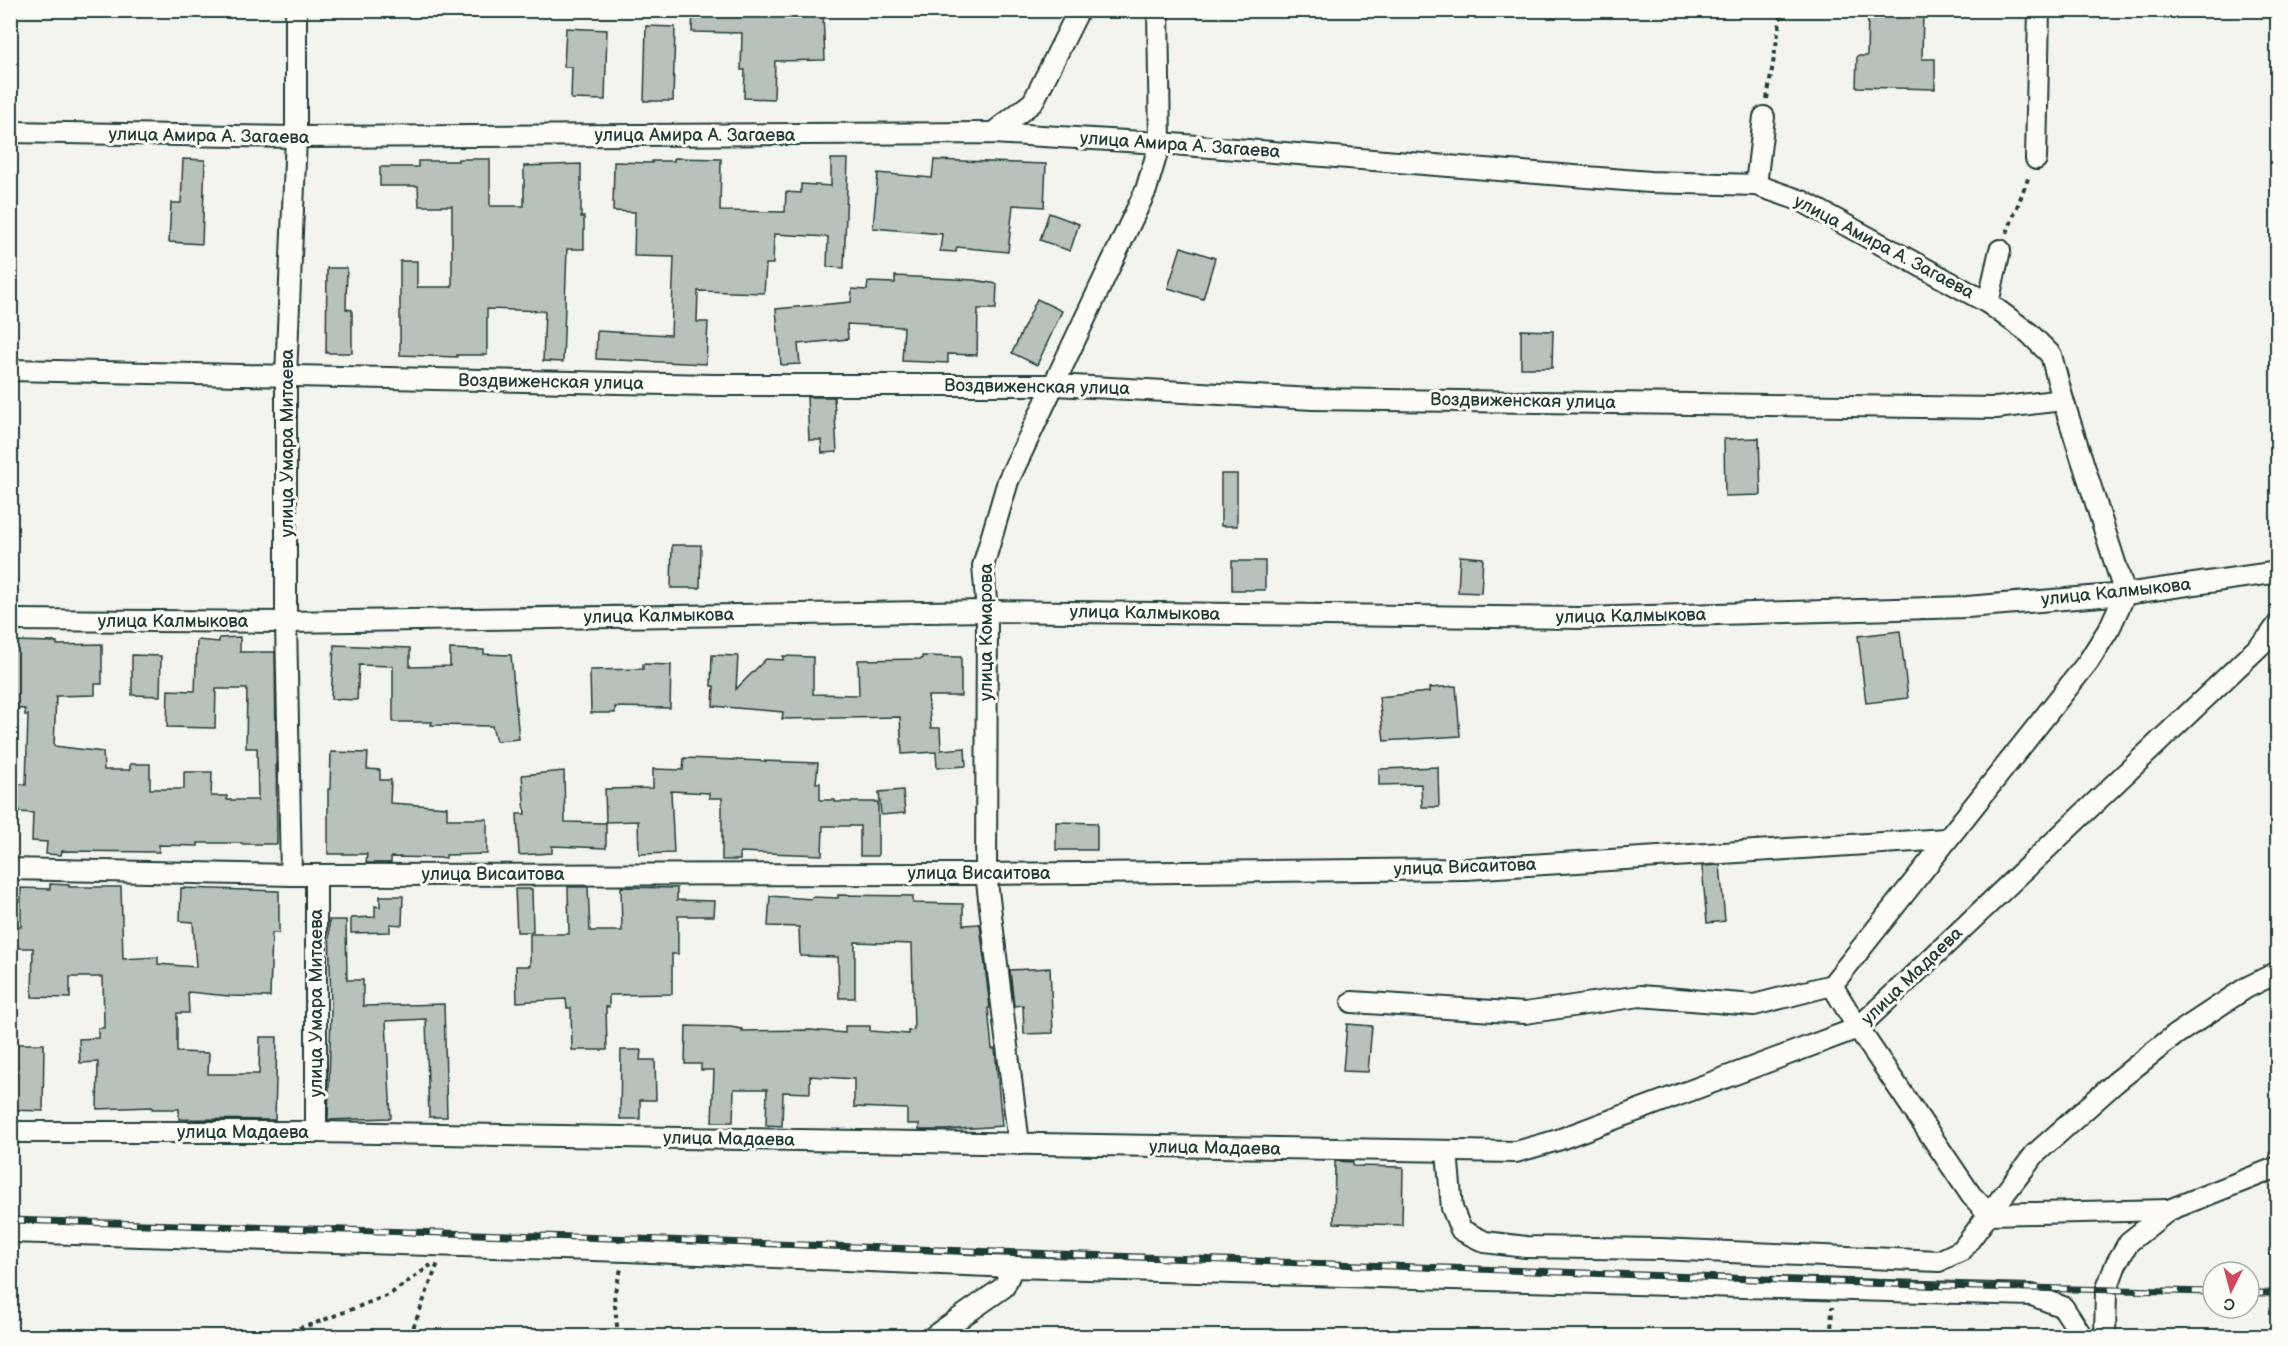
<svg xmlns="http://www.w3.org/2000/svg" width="2288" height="1347" viewBox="0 0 2288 1347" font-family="'Balsamiq Sans',sans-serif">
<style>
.building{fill:#b9c1bb;stroke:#1f3d34;stroke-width:1.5}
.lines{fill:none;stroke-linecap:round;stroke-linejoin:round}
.minor-casing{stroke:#1f3d34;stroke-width:24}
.path{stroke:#1f3d34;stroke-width:4;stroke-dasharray:4.5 4.5;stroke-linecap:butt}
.minor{stroke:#fdfcf7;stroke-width:20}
.rail-casing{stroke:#1f3d34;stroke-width:7}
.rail{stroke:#fdfcf7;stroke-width:4.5;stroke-dasharray:14;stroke-linecap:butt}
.labels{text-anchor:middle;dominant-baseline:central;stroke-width:6;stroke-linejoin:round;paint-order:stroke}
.street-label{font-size:18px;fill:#1f3d34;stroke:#fdfcf7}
</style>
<rect width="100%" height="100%" fill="#f4f4ef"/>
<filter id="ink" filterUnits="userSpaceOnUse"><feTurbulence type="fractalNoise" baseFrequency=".0167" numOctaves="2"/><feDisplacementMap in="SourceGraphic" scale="12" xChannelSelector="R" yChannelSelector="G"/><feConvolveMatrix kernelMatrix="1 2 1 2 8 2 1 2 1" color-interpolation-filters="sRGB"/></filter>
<g filter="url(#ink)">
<!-- building -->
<g class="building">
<path d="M693 10H776V14L823 13 825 60 775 61 774 99 744 98 745 70H741L742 33 692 32Z"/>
<path d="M1868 10H1923L1922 59H1935V89L1856 87 1857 56H1867Z"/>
<path d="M646 26 675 27 673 101H644Z"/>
<path d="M566 28 607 30 605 100 571 99 572 67H564Z"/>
<path d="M674 158 721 159 720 211 785 212 786 192 801 193V184L831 186V159H848L844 268 827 267 828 237 774 234 773 264H766L764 293 698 291 697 322H708L706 364 596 359 597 331 671 335 674 257 634 256 635 212 613 211 614 162 652 163V161H674Z"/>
<path d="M183 159 205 160 202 244 169 242 171 203H181Z"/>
<path d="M458 159H490V206H524V166L581 164V217H584V249H567L563 362 543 361 545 311 487 309V355H457V357L400 355V261H417V287H452V206H419L418 186H380V167H418V161H458Z"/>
<path d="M934 160 1046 164 1044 207 1013 205 1008 252 957 247 956 252 940 251 942 234 873 228 878 173 932 178Z"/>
<path d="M1049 213 1079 224 1070 251 1040 240Z"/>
<path d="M1181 247 1215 258 1203 299 1168 288Z"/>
<path d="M327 268H347L346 309 352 310V353H326Z"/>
<path d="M895 276 974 280 997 284 996 309H978L977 355 948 354V363L902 361 904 327 847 324 848 339 798 344 800 364 781 365 776 309 851 302 852 289 867 290 868 282 895 283Z"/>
<path d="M1037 299 1062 311 1037 365 1012 353Z"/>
<path d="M1521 330 1553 331 1552 368H1521Z"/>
<path d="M807 397H834L837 452 822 453 821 440H809Z"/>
<path d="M1759 438 1761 495 1725 496 1724 439Z"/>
<rect x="1221" y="474" width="16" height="52"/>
<path d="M672 545H701L700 588H671Z"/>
<path d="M1460 556 1483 558 1481 593 1458 592Z"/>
<rect x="1232" y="561" width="33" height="29"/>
<path d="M1900 631 1908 698 1866 703 1858 636Z"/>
<path d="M240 637V652H275L277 844H242V843H198V846L159 845V852L62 851 61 855 46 854 47 842 32 841 33 813 19 812V809H10V783L26 785 28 715H25V709L10 708V641L57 642V645L102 644V684H95V695L56 696 54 746 103 752 104 770H130V764H150V789H184V772H212L211 796H227V800H258L257 748H246L247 689H216L215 728 167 727 168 690 195 691 197 640 219 642V638Z"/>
<path d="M334 645 410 648V667L450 666V649L484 650V654L511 655 519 739 496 741 492 726 431 725 432 722H393V666L359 665 357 700 331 699Z"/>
<path d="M132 655 161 656 160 696 132 695Z"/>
<path d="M712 655 738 656 736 689 766 659 783 660V656L813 657V694L859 695 858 660 922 659V656L961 657V696H928L931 728H940L941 750 965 748 966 766 937 768 936 752 902 754 900 717 782 719 783 712 713 706 714 686H711Z"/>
<path d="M643 664 671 665 670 708 615 707V713H591L590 670 643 669Z"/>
<path d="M1456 686 1460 736 1384 741 1379 697 1429 692V688Z"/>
<path d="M331 752 368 753 367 769 380 770V780H391L390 803 447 807V819H487V854L446 855V858L391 857V863H366L367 854H328V789H330Z"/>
<path d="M684 758 818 763 816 783H820V800H835V802H878V856H860V826H823L822 855 740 852V860H722V798H709V793L671 791 674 853 639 854 638 821 606 822 605 789 653 788V769L683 770Z"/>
<path d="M1438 767 1439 807H1422L1421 784 1379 785V769Z"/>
<path d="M564 771 565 822 606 823V848L552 846V853L519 855 517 814H525L522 775Z"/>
<path d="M903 790 905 813 881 815 879 792Z"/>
<path d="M1056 822 1097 823V850H1056Z"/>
<path d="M1720 865 1725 921 1707 923 1702 866Z"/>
<path d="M50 884 69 885V887H121L123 959 158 957V964L196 967 193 922 180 921 181 888 279 891V933H272L270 997 229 996 188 992 189 1013H177V1052L209 1053 208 1074H259L260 1037H277L275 1120 179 1119V1109H152V1107L97 1109 98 1062 80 1063 79 1039 98 1038V1028H104L103 977H70V998L32 997 33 948H10V927H21V888L50 889Z"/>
<path d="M568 887H588L590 931H622L621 887 677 888V900L715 901 714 916H678V954H672V994L609 995V1007H606L607 1050H572L571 1008H567L566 999 517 1002 516 966H530V934H569Z"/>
<path d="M515 889H532L533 932H517Z"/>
<path d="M838 895 913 896V903L963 904V925L980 924 990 1008H988L992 1049H995L1002 1126 945 1130H919V1124H907V1109L854 1107V1079L810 1076V1093L783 1092 782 1126 766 1125 767 1089H734L733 1122H712L714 1070H701V1064H685L686 1026 730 1027 742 1029V1031L810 1030 845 1033V1026H870V1031L908 1034V1031L914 1030 912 944 855 942V998H839L838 957 800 956 799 927 768 926 770 896 812 899V897L838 898Z"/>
<path d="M380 896H403L402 925 390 924V932L351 933V918L375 917V906L380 907Z"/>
<path d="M329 920H346L347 980H363V1006L444 1004 447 1117H429L426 1019 386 1021 391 1118 328 1120 331 1009Z"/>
<path d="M1050 968 1053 1033 1024 1034 1023 1005 1014 1006 1010 970Z"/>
<path d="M1347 1024 1372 1026 1368 1072 1343 1071Z"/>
<path d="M10 1044H44L43 1111 10 1110Z"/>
<path d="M621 1050H641L640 1060H655L656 1100H640V1119H620Z"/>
<path d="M1335 1161 1353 1162V1166L1403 1167 1402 1225 1334 1223Z"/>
</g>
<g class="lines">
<!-- minor casing -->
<g class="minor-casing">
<g id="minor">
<path d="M10 132 296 137 993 133 1160 143 1650 182 1756 185 1802 201 1988 303 2029 333 2051 355 2063 400 2125 594 2110 627 2088 662 1832 985 1858 1028 1971 1195 1989 1214 2035 1154 2116 1082 2175 1035 2246 988 2278 972"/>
<path d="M993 133 1033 102 1079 10"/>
<path d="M2036 159 2039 10"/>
<path d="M1756 185 1764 117"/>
<path d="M1988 303 2000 250"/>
<path d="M10 370 713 385H1055L1313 399 1996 408 2063 400"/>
<path d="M10 620 286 622 987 611 1580 618 1967 607 2125 594 2278 572"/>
<path d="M10 869 291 875 986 874 1466 869 1946 839"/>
<path d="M291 875 286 622V377L296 137V10"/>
<path d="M316 875V1132"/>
<path d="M1352 1002 1525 1013 1640 996 1754 1005 1832 985"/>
<path d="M10 1132H316L1516 1152 1558 1140 1858 1028 2268 638 2278 624"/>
<path d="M1019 1144 986 874 987 611 983 566 1008 481 1146 190 1160 143 1158 10"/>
<path d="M1447 1152 1452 1208 1461 1230 1485 1242 1526 1247 1660 1249 1939 1261 1962 1250 1989 1214 2169 1210"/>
<path d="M10 1232 626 1251 1013 1267 2032 1295 2063 1307 2082 1336"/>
<path d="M934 1336 1004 1287 1013 1267"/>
<path d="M2105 1336 2106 1291 2116 1264 2129 1242 2169 1210 2278 1167"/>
</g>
</g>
<!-- path -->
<g class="path">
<path d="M1767 99 1782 10"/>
<path d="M2007 233 2029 176"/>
<path d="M273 1336 313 1324 389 1295 431 1265"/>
<path d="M410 1336 438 1263"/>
<path d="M618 1336 614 1295 621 1269"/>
<path d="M1831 1336 1832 1307"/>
</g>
<!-- minor -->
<use href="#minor" class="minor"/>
<!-- rail casing -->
<g class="rail-casing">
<g id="rail">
<path d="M10 1220 609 1238 1976 1287 2213 1292"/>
<path d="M2249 1293H2278"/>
</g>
</g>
<!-- rail -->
<use href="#rail" class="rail"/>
</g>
</g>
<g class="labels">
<!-- street labels -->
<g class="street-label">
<text x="695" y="135">улица Амира А. Загаева</text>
<text transform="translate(209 136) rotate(1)">улица Амира А. Загаева</text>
<text transform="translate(1180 145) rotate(4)">улица Амира А. Загаева</text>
<text transform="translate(1884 247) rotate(28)">улица Амира А. Загаева</text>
<text transform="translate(551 382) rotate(1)">Воздвиженская улица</text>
<text transform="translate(1037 387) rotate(1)">Воздвиженская улица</text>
<text transform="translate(1523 401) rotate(1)">Воздвиженская улица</text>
<text transform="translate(287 443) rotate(-90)">улица Умара Митаева</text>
<text transform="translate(2116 592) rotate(-6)">улица Калмыкова</text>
<text transform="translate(1145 613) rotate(1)">улица Калмыкова</text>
<text transform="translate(659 616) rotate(-1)">улица Калмыкова</text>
<text transform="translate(1631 616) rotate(-1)">улица Калмыкова</text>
<text x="173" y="621">улица Калмыкова</text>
<text transform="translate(986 632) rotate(-90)">улица Комарова</text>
<text transform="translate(1465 867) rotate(-2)">улица Висаитова</text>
<text x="979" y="873">улица Висаитова</text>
<text x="493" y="874">улица Висаитова</text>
<text transform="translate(1912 976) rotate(-44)">улица Мадаева</text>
<text transform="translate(316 1003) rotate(-90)">улица Умара Митаева</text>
<text x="243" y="1132">улица Мадаева</text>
<text transform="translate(729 1139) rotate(1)">улица Мадаева</text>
<text transform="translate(1215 1148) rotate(1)">улица Мадаева</text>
</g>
</g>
<!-- margin -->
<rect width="2288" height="1347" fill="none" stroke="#fdfcf7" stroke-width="36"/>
<rect x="18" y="18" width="2252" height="1311" fill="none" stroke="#1f3d34" stroke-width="2" filter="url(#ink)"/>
<!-- north arrow -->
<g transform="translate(2231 1290) rotate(186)"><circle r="28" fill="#fdfcf7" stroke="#a4b0a9" stroke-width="1.5"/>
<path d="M0-4.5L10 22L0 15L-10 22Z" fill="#d1495b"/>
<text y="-9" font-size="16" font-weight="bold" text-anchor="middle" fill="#1f3d34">С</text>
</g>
</svg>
